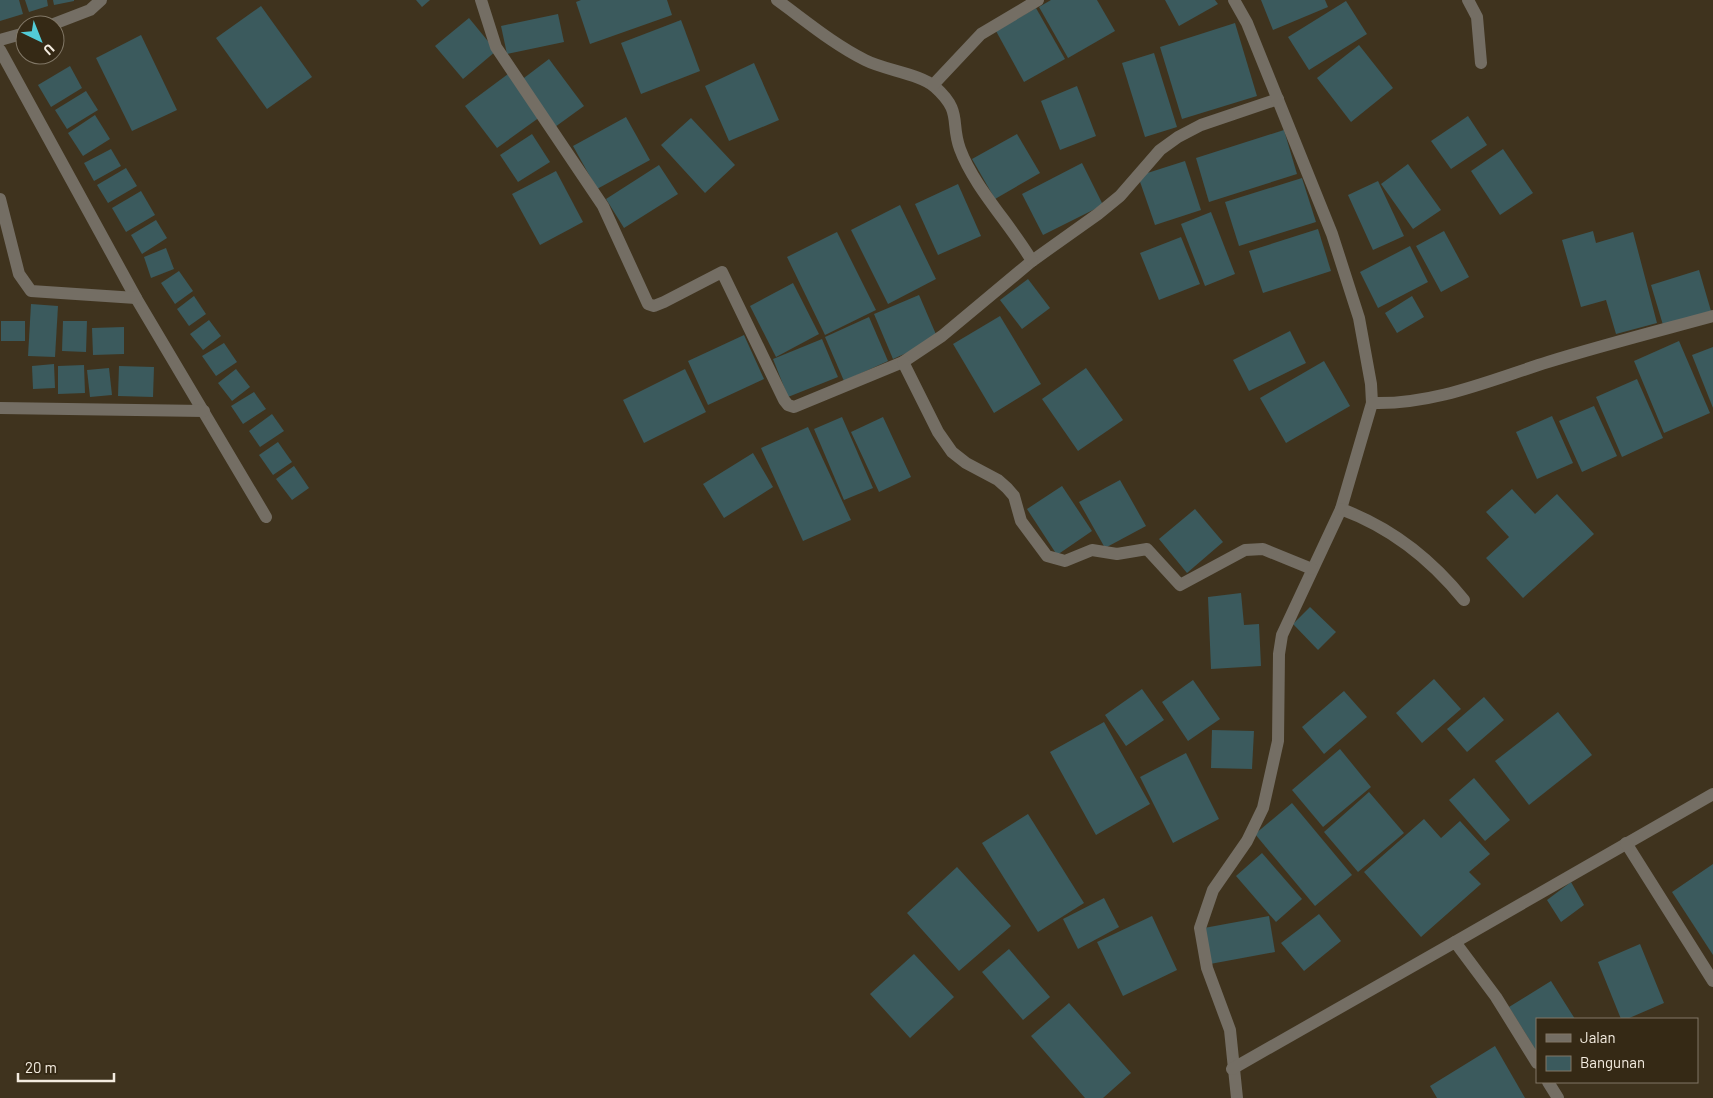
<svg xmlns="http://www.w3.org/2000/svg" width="1713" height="1098" viewBox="0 0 1713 1098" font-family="Barlow,sans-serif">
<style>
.building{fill:#3b5a5d}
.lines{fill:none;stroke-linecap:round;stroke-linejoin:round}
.lane{stroke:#746e64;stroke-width:12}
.street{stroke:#746e64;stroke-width:12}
</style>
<rect width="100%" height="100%" fill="#3f331e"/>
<!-- building -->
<g class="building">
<path d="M0 0H19L23 14 0 21Z"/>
<path d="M25 0H47L48 6 29 12Z"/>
<path d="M53 0H74V1L54 5Z"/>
<path d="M416 0H430L422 7Z"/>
<path d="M581 0H667L672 15 590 44 576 2Z"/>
<path d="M1051 0H1097L1115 31 1068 58 1039 7Z"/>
<path d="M1165 0H1215L1218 4 1179 26Z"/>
<path d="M1261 0H1325L1328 7 1273 30Z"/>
<path d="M1346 1 1367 34 1309 70 1288 37Z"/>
<path d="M261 6 312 77 267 109 216 38Z"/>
<path d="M1036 8 1065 59 1024 82 996 31Z"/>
<path d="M558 14 564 42 507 54 501 26Z"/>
<path d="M469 18 496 51 463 79 435 46Z"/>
<path d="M681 20 700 71 641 94 621 43Z"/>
<path d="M1235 23 1257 96 1182 119 1160 47Z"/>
<path d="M141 35 177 110 132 131 96 58Z"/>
<path d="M1359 45 1393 88 1351 122 1317 78Z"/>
<path d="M1154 53 1177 127 1145 137 1122 63Z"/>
<path d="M549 59 584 106 555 127 520 81Z"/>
<path d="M754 63 779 120 729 141 705 86Z"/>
<path d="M70 66 82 88 51 107 38 85Z"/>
<path d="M508 74 540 117 497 148 465 106Z"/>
<path d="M1077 86 1096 136 1060 150 1041 101Z"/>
<path d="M86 91 98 110 67 129 55 110Z"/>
<path d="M95 115 110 139 83 156 68 133Z"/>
<path d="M1468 116 1487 145 1451 169 1431 141Z"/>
<path d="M626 117 650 160 597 189 573 146Z"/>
<path d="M691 118 735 165 705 193 661 145Z"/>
<path d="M1284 130 1297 174 1209 202 1196 158Z"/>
<path d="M532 134 550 162 518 182 500 155Z"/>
<path d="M1017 134 1040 173 995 199 972 159Z"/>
<path d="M111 149 121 166 94 181 84 163Z"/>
<path d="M1503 149 1533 193 1500 215 1471 171Z"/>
<path d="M1185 161 1201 210 1155 225 1138 176Z"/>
<path d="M1082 163 1103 205 1043 235 1022 194Z"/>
<path d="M1408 164 1441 210 1413 229 1381 184Z"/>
<path d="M659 165 678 194 624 228 606 199Z"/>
<path d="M126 168 137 186 108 203 97 185Z"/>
<path d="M556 171 583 222 540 245 512 194Z"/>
<path d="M1302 178 1316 222 1239 246 1225 202Z"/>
<path d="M1378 181 1404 236 1373 250 1348 195Z"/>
<path d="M958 184 981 236 938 255 915 204Z"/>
<path d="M141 191 155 215 126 232 112 208Z"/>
<path d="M900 205 936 279 888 304 851 230Z"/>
<path d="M1211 212 1235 274 1205 286 1181 224Z"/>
<path d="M156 220 167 238 142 254 131 235Z"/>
<path d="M1318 229 1331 271 1263 293 1249 251Z"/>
<path d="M1444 231 1469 277 1441 292 1416 246Z"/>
<path d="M1593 231 1596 243 1633 232 1657 323 1616 334 1606 300 1581 307 1562 240Z"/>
<path d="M837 232 876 310 825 335 787 257Z"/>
<path d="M1181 237 1200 284 1159 300 1140 253Z"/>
<path d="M1410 246 1428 282 1378 308 1360 272Z"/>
<path d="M166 248 174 269 151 278 144 257Z"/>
<path d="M1699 270 1711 311 1663 325 1651 285Z"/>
<path d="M179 271 193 291 175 304 161 283Z"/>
<path d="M1028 279 1050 308 1022 329 1000 300Z"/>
<path d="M793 283 819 334 776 357 750 306Z"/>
<path d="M919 295 938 339 893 359 874 314Z"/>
<path d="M194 296 206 314 189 326 177 309Z"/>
<path d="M1412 296 1424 317 1397 333 1385 313Z"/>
<path d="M31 304 58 306 55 357 28 356Z"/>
<path d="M1000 316 1041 384 994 413 953 344Z"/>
<path d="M869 317 888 361 844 381 825 337Z"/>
<path d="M209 320 221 336 203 350 190 334Z"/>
<rect x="1" y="321" width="24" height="20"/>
<path d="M63 321H87L86 352 62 351Z"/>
<path d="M124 327V354L93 355 92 328Z"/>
<path d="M1290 331 1306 363 1249 391 1233 360Z"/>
<path d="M744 335 764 379 708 405 688 361Z"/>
<path d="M822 339 838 377 788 397 773 359Z"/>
<path d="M1679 341 1710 413 1664 433 1634 361Z"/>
<path d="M224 343 237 362 216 376 202 356Z"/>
<path d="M1713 347V408L1692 355Z"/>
<path d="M1324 361 1350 406 1286 443 1260 398Z"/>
<path d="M54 364 55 388 33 389 32 366Z"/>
<path d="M84 365 85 393 58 394V366Z"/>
<path d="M119 366 154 367 153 397 118 396Z"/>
<path d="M109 368 112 395 90 397 87 370Z"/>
<path d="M1086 368 1123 420 1078 451 1042 399Z"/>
<path d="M236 369 250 387 232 401 218 383Z"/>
<path d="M685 369 706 412 644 443 623 400Z"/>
<path d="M1637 379 1663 438 1622 457 1596 397Z"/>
<path d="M254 392 266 409 243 424 231 406Z"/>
<path d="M1594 406 1617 456 1582 472 1559 421Z"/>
<path d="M272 414 284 431 260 447 249 431Z"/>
<path d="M1552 416 1573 463 1537 479 1516 432Z"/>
<path d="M842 417 873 488 844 500 814 429Z"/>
<path d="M883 417 911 477 879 492 851 432Z"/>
<path d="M808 427 851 520 803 541 761 448Z"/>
<path d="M278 442 292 462 273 475 259 455Z"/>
<path d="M753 453 773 487 724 518 703 484Z"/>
<path d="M294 466 309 488 292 500 276 479Z"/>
<path d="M1120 480 1146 526 1105 548 1079 502Z"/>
<path d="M1062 486 1092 531 1057 555 1027 509Z"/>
<path d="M1512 489 1535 514 1557 494 1594 534 1523 598 1486 558 1509 537 1486 512Z"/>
<path d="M1195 509 1223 542 1187 573 1159 539Z"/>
<path d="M1241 593 1244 625 1259 624 1261 666 1211 669 1208 597Z"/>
<path d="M1310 607 1336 632 1318 650 1293 624Z"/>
<path d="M1434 679 1461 709 1422 743 1396 713Z"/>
<path d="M1193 680 1220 719 1188 741 1162 702Z"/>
<path d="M1142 689 1164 720 1126 746 1105 715Z"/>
<path d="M1344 691 1367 717 1324 754 1302 727Z"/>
<path d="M1484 697 1504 720 1467 752 1447 729Z"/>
<path d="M1558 712 1592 755 1529 805 1495 761Z"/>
<path d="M1104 722 1150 804 1096 835 1050 752Z"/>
<path d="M1212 730 1254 731 1252 769 1211 768Z"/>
<path d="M1340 749 1371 787 1323 827 1292 790Z"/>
<path d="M1186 753 1219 819 1173 843 1140 777Z"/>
<path d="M1474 778 1510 820 1485 841 1449 800Z"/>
<path d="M1369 792 1404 833 1358 872 1324 832Z"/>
<path d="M1292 803 1352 875 1315 906 1255 834Z"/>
<path d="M1028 814 1084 903 1038 932 982 843Z"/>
<path d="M1424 819 1441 838 1460 821 1490 854 1469 872 1481 884 1421 937 1364 872Z"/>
<path d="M1262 853 1302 899 1276 922 1236 876Z"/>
<path d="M1713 864V955L1672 892Z"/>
<path d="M957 867 1011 926 959 971 907 913Z"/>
<path d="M1571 882 1584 905 1561 922 1547 900Z"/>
<path d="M1104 898 1119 927 1078 949 1063 919Z"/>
<path d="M1319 914 1341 941 1304 971 1281 943Z"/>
<path d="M1152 916 1177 970 1123 996 1097 942Z"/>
<path d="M1269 916 1275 952 1210 964 1204 928Z"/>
<path d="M1640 944 1664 1003 1627 1019H1621L1598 962Z"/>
<path d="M1009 949 1050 997 1023 1020 982 972Z"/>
<path d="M914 954 954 997 910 1038 870 994Z"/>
<path d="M1551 981 1575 1019H1537V1052L1509 1007Z"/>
<path d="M1069 1003 1131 1073 1103 1098H1085L1031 1036Z"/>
<path d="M1495 1046 1525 1098H1437L1430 1086Z"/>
</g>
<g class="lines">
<!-- lane -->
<path class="lane" d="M1455 942 1713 794"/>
<!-- street -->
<g class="street">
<path d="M481 0 496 47 603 206 648 304 654 306 664 302 722 272 784 400 788 405 794 407 903 362 942 336 1032 261 1098 214 1120 196 1160 150 1178 137 1201 125 1278 99"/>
<path d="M777 0C806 21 833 44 865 60 884 70 921 74 935 87 963 112 950 122 960 149 974 187 1011 225 1032 261"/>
<path d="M1234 0 1247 23 1332 234 1359 318 1371 384 1372 403 1341 509 1282 635 1279 654 1278 741 1263 808 1247 841 1213 890 1200 928 1207 968 1230 1030 1237 1098"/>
<path d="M1468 0 1477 17 1481 63"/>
<path d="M51 25 90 10 101 0"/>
<path d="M0 40 25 33"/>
<path d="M0 50 136 298 266 517"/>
<path d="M933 85 981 34 1038 0"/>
<path d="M0 199 19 274 31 291 136 298"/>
<path d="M903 362 938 432 952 452 966 463 998 480 1007 488 1014 496 1021 521 1047 556 1065 561 1092 550 1117 554 1147 549 1180 585 1245 550 1263 549 1312 569"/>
<path d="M1372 403C1434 405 1491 380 1548 362 1603 345 1658 331 1713 316"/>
<path d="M0 408 204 411"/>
<path d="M1341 509C1390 527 1431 559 1464 600"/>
<path d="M1626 843 1713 981"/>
<path d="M1232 1069 1455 942 1496 997 1537 1063"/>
<path d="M1548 1082 1558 1098"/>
</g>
</g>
<!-- legend -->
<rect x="1536" y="1018" width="162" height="65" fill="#352915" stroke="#817766"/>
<rect x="1546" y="1034" width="25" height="8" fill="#746e64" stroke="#817766"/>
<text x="1580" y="1043" font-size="15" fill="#f4ece0">Jalan</text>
<rect x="1546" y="1056" width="25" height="15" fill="#3b5a5d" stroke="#817766"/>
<text x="1580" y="1068" font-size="15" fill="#f4ece0">Bangunan</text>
<!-- north arrow -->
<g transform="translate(40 40) rotate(137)"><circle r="24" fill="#352915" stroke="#817766"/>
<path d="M0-4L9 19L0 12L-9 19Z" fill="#52cbd7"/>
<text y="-8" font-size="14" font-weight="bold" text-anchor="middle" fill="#f4ece0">U</text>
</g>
<!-- scale -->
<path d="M18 1073v8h96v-8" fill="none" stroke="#f4ece0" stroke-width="2.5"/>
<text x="25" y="1073" font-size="15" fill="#f4ece0" stroke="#352915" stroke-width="4" paint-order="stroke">20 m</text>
</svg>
